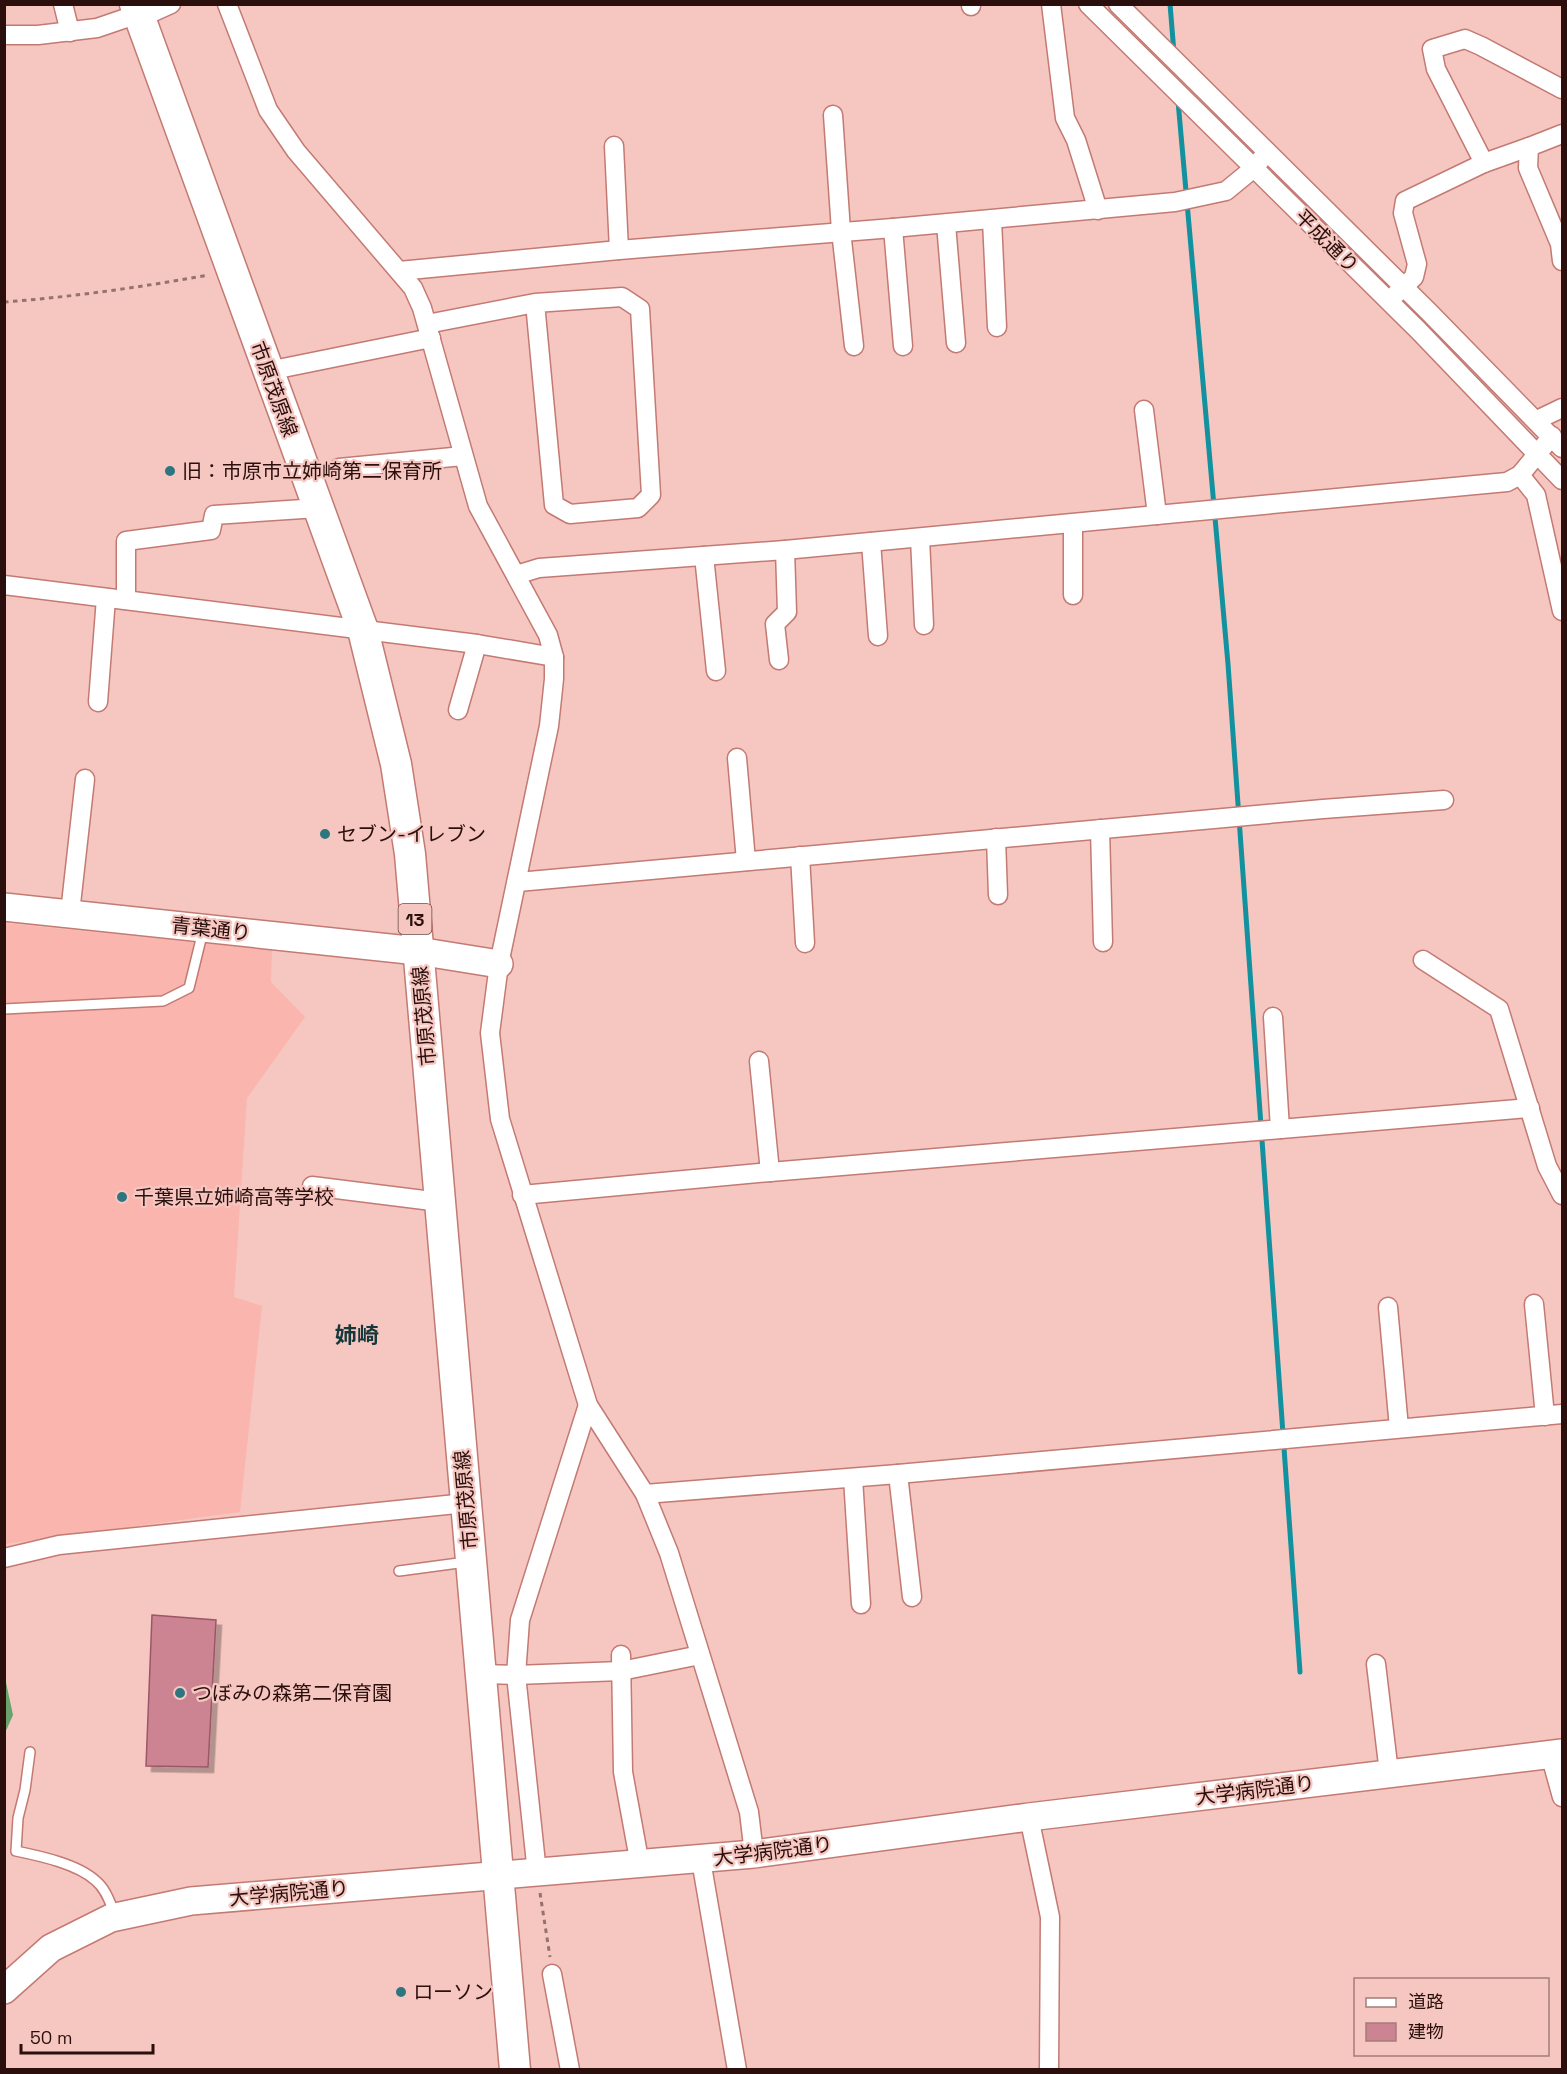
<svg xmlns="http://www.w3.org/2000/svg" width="1567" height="2074" viewBox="0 0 1567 2074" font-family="'Space Grotesk','Noto Sans JP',sans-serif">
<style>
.built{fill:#fab5ae}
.forest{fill:#68a26c}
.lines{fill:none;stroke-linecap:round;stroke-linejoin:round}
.stream{stroke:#12919e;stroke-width:5}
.building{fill:#cc8392;stroke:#9b5767;stroke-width:1.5;filter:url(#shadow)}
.lane-casing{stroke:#c37a73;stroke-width:12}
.street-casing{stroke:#c37a73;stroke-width:21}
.secondary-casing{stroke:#c37a73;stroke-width:30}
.primary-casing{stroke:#c37a73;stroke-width:33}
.path{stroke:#97716d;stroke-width:3;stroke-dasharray:4.5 4.5;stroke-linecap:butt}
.lane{stroke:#fff;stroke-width:9}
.street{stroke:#fff;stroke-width:18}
.secondary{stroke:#fff;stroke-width:27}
.primary{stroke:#fff;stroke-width:30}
.poi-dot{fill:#2e767f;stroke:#f6c7c1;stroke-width:2}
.labels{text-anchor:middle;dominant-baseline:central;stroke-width:4.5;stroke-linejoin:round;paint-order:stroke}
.shield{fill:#f6c7c1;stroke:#674643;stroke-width:1.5}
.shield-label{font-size:18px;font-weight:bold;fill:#2a0f0d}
.street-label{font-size:20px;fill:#2a0f0d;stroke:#f6c7c1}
.poi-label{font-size:20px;fill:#2a0f0d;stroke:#f6c7c1;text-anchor:start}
.quarter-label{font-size:22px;font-weight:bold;fill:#16383c;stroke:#f6c7c1}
</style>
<defs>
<filter id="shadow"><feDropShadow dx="5.5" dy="5.5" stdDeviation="0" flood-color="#0004"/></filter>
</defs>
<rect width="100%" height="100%" fill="#f6c7c1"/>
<!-- built -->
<path class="built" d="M4 923 272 950 271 982 305 1017 247 1098 234 1297 262 1306 240 1512 5 1544Z"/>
<!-- forest -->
<path class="forest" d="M4 1673 13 1715 5 1733H4Z"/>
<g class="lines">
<!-- stream -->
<g class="stream">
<path d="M1170 4 1174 53"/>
<path d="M1178 101 1228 664 1300 1672"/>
</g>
</g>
<!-- building -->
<path class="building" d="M152 1615 216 1620 208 1767 146 1766Z"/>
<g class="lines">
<!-- lane casing -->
<g class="lane-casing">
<g id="lane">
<path d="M4 1009 163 1001 189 988 203 931"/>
<path d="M399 1571 466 1562"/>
<path d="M30 1752 25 1790 18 1818 16 1851C40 1856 78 1864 96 1881 106 1889 110 1903 115 1914"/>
</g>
</g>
<!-- street casing -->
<g class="street-casing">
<g id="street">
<path d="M63 4 70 32"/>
<path d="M227 4 268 110 296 151 413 288 422 308 478 506 548 635 554 657V679L549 726 499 964 490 1033 500 1119 588 1405 645 1494 669 1553 749 1812 754 1854"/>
<path d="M971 4V6"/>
<path d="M1051 4 1065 118 1076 140 1098 210"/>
<path d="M1088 4 1418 330 1562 480"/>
<path d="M1118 4 1429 312 1562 448"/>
<path d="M140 18 171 4"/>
<path d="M4 35H38L97 28 138 14"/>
<path d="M833 115 841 231 854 346"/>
<path d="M1562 134 1529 147 1528 168 1560 244 1562 261"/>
<path d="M614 146 619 250"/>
<path d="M1484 163 1436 69 1432 49 1465 39 1481 46 1562 89"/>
<path d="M992 220 997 327"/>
<path d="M946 224 956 343"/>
<path d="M893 228 903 346"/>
<path d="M399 271 619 250 893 228 1175 202 1226 191 1254 168 1267 152"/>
<path d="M1396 294 1414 277 1417 264 1403 213 1405 201 1484 163 1529 147"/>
<path d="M427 324 535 303 622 297 640 309 651 495 638 508 570 514 554 505 535 303"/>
<path d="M268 371 431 338"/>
<path d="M1144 410 1157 515"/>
<path d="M1537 420 1562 408"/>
<path d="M339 468 463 456"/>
<path d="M1520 475 1536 495 1562 611"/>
<path d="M1073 524V595"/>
<path d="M920 538 924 625"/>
<path d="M871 542 878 636"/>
<path d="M704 556 716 671"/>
<path d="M516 575 539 568 785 550 1507 482 1520 475 1552 436"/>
<path d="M4 585 477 644 554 657"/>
<path d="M126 600V541L211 530 214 515 318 508"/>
<path d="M779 660 775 624 787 612 785 550"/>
<path d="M98 702 106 598"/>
<path d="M458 710 477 644"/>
<path d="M737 758 746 861"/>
<path d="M1100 829 1103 942"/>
<path d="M996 838 998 895"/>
<path d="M800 856 805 943"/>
<path d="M518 882 1323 809 1444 800"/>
<path d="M70 913 85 779"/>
<path d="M1423 960 1499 1009 1547 1166 1562 1195"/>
<path d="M1273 1017 1280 1129"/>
<path d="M759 1061 770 1172"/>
<path d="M312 1186 440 1202"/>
<path d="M522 1195 770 1172 1530 1108"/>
<path d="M1534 1304 1545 1416"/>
<path d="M1388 1307 1399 1428"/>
<path d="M898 1474 912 1597"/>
<path d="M853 1478 861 1604"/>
<path d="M645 1494 898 1474 1562 1414"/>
<path d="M4 1558 59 1545 466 1503"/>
<path d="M621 1655 623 1772 640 1865"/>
<path d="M1376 1664 1389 1773"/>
<path d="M481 1674 516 1675 621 1671 700 1655"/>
<path d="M1550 1754 1562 1797"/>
<path d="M1029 1817 1050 1917 1049 2070"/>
<path d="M701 1860 737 2070"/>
<path d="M537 1873 516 1675 520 1620 588 1405"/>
<path d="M552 1974 570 2070"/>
</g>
</g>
<!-- secondary casing -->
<g class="secondary-casing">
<g id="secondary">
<path d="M4 907 418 951 499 964"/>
<path d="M4 1990 51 1948 111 1918 191 1901 754 1854 1029 1817 1562 1753"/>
</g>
</g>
<!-- primary casing -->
<g class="primary-casing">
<path id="primary" d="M135 4 363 630 396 764 410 854 515 2070"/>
</g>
<!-- path -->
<g class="path">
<path d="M4 302C73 297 141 287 209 275"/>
<path d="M540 1893 550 1957"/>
</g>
<!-- lane -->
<use href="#lane" class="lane"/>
<!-- street -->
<use href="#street" class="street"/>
<!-- secondary -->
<use href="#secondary" class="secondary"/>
<!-- primary -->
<use href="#primary" class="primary"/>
</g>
<!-- markers -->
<g class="poi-dot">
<circle cx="170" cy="471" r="6"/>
<circle cx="325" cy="834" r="6"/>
<circle cx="122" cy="1197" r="6"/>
<circle cx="180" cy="1693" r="6"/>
<circle cx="401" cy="1992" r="6"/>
</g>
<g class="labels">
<!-- shield labels -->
<rect class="shield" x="398.5" y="904" width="33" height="30" rx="4.5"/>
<g class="shield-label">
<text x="415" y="919">13</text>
</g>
<!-- street labels -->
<g class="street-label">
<text transform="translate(1327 241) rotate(45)">平成通り</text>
<text transform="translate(274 389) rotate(70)">市原茂原線</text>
<text transform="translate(211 929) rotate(6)">青葉通り</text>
<text transform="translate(424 1016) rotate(-95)">市原茂原線</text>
<text transform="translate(466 1500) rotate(-95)">市原茂原線</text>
<text transform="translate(1255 1790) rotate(-7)">大学病院通り</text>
<text transform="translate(773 1851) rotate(-7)">大学病院通り</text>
<text transform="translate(289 1893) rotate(-5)">大学病院通り</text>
</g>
<!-- poi labels -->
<g class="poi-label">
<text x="182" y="471">旧：市原市立姉崎第二保育所</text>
<text x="337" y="834">セブン-イレブン</text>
<text x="134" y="1197">千葉県立姉崎高等学校</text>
<text x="192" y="1693">つぼみの森第二保育園</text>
<text x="413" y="1992">ローソン</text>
</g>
<!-- quarter labels -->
<g class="quarter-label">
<text x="357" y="1335">姉崎</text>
</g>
</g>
<!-- border -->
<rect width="1567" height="2074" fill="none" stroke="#2a0f0d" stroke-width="12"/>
<!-- legend -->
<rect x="1354" y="1978" width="195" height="78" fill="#f6c7c1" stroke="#a47d79" stroke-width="1.5"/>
<rect x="1366" y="1998" width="30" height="9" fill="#ffffff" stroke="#a47d79" stroke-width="1.5"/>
<text x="1408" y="2008" font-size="18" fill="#2a0f0d">道路</text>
<rect x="1366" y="2023" width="30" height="18" fill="#cc8392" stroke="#a47d79" stroke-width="1.5"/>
<text x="1408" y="2038" font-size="18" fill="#2a0f0d">建物</text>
<!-- scale -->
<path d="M21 2044v9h132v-9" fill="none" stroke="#2a0f0d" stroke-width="3"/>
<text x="30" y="2044" font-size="18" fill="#2a0f0d" stroke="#f6c7c1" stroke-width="4.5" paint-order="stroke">50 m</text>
</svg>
